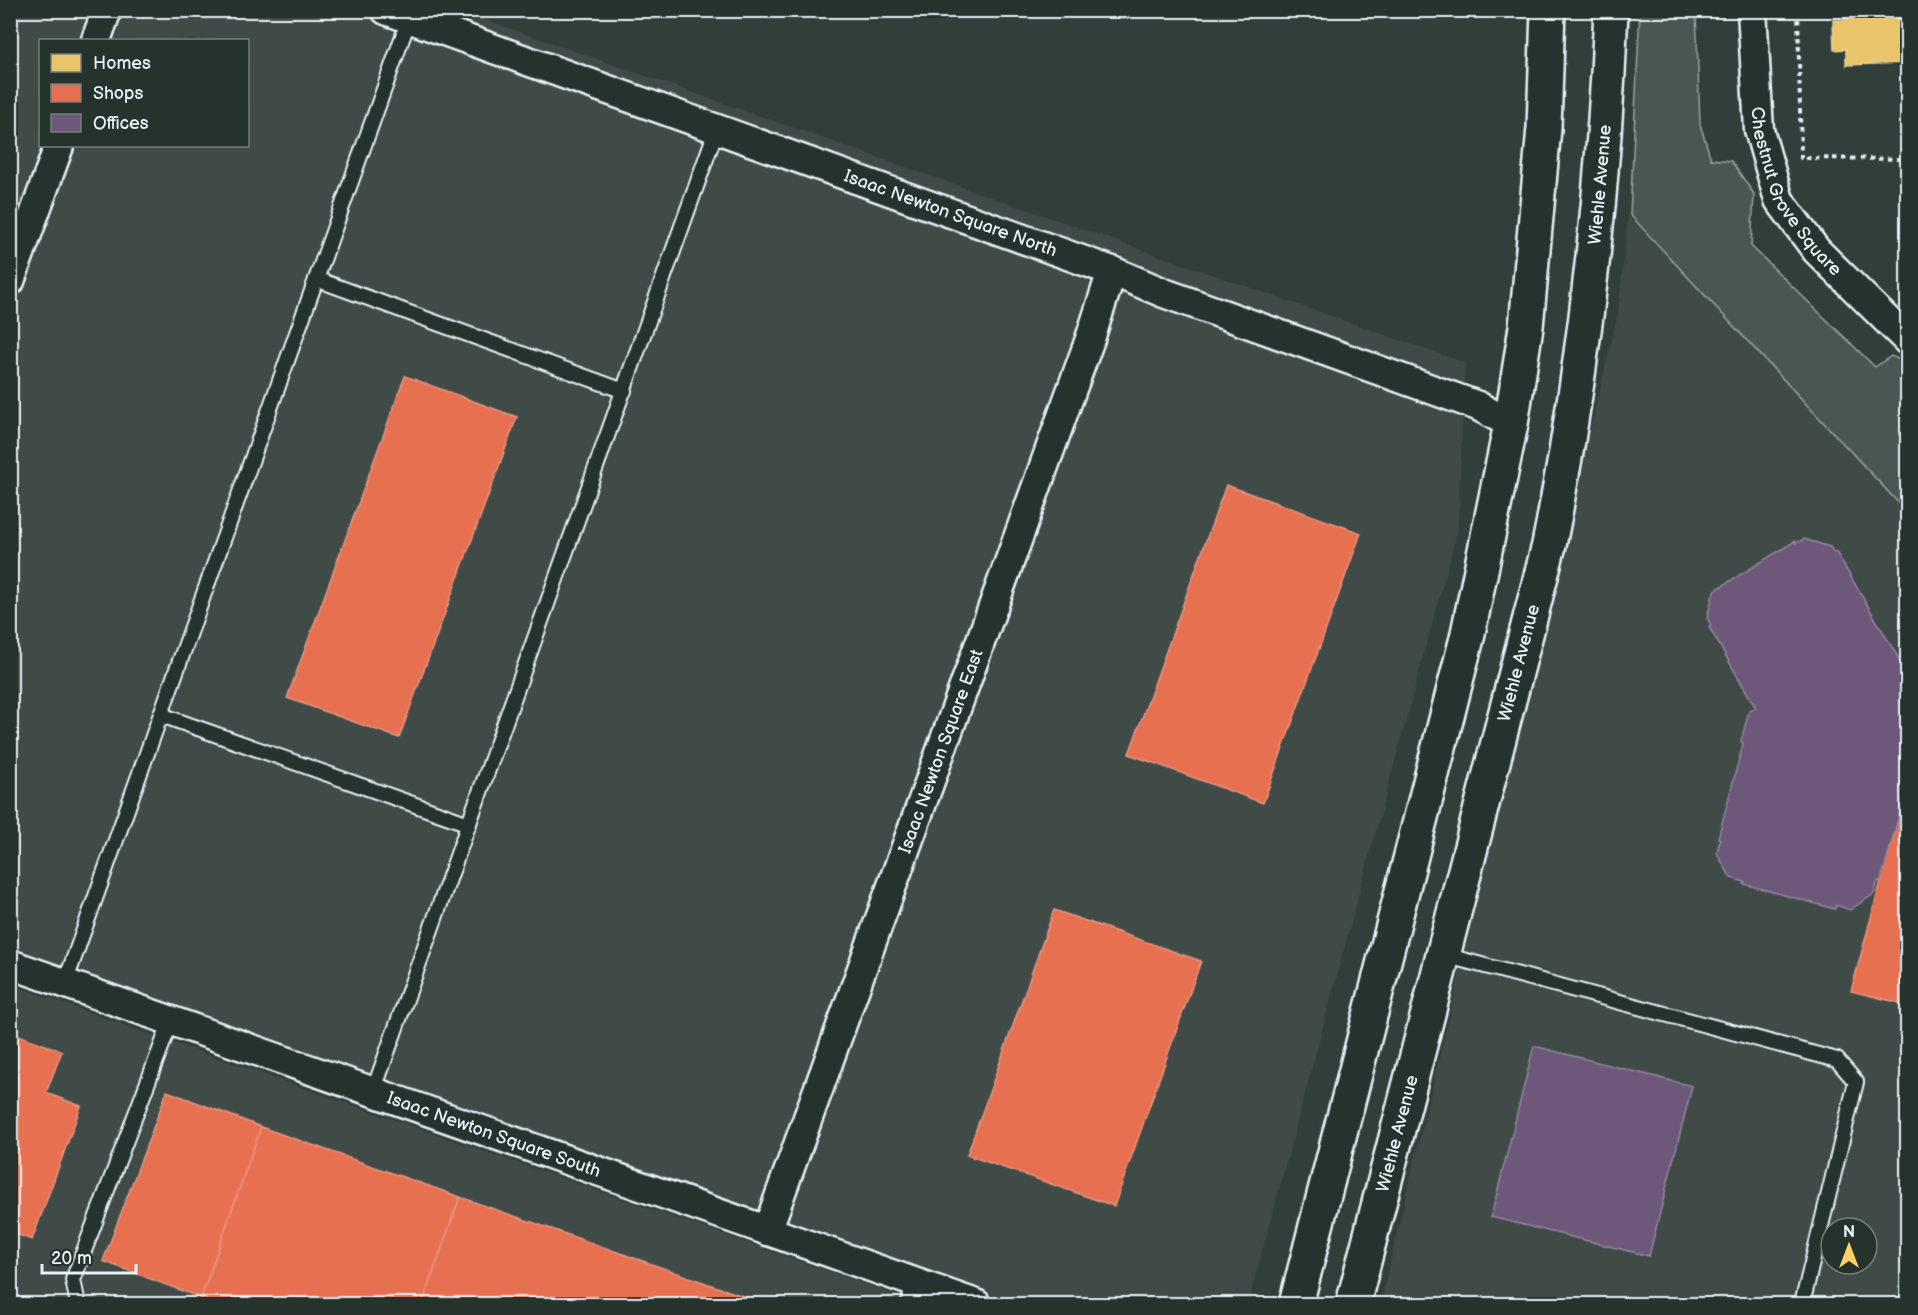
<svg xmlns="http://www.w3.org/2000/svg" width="1918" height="1315" viewBox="0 0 1918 1315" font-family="'Balsamiq Sans',sans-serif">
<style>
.built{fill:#3f4b46;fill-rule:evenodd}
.green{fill:#495651;stroke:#98a4a4;stroke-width:1.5}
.homes{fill:#e9c46a;stroke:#e9d295;stroke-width:1.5}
.shops{fill:#e76f51;stroke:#e79683;stroke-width:1.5}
.offices{fill:#6d597a;stroke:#9287a0;stroke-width:1.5}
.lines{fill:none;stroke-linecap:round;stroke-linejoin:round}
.service-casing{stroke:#e8f1f8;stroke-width:18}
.minor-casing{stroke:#e8f1f8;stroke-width:33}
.secondary-casing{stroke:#e8f1f8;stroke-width:38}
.path{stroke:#e8f1f8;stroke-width:4;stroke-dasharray:4.5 4.5;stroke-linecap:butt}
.service{stroke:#26332d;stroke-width:14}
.minor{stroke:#26332d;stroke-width:28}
.secondary{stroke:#26332d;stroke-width:33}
.labels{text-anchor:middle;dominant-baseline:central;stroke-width:6;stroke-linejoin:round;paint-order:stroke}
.street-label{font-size:18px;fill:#e8f1f8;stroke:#26332d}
</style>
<rect width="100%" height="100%" fill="#323e39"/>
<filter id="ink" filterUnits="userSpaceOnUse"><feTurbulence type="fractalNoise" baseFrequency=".0167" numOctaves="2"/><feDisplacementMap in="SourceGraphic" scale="12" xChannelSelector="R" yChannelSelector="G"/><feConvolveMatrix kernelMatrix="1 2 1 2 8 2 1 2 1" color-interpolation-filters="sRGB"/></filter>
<g filter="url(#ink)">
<!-- built -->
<g class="built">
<path d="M11 11H460L1465 363 1458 528 1248 1304H1019L11 948ZM40 40H248V146H40Z"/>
<path d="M1628 216 1907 502V1304H1380L1618 314ZM1831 1228H1867V1264H1831Z"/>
<path d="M10 984 177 1044 922 1304H11Z"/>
</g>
<!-- green -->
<path class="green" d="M1640 11H1696L1700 124 1711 159 1731 161 1754 194 1751 246 1875 367 1891 356 1907 363V512L1630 215Z"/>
<!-- homes -->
<path class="homes" d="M1844 10H1908V63L1846 65V49L1834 50 1833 20H1845Z"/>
<!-- shops -->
<g class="shops">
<path d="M405 376 517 417 399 738 287 698Z"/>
<path d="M1226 485 1361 533 1263 803 1129 754Z"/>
<path d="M1908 782V1005L1851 991Z"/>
<path d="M1054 910 1201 961 1114 1206 967 1155Z"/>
<path d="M10 1032 62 1051 46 1093 81 1106 32 1240 10 1232Z"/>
<path d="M167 1091 261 1127 201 1298 103 1261Z"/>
<path d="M261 1127 460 1197 422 1304H199Z"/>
<path d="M460 1197 766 1304H422Z"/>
</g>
<!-- offices -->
<g class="offices">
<path d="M1804 539 1830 547 1834 553 1836 552 1908 674V782L1881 881H1878L1874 894 1850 910 1836 905 1835 909 1744 884 1745 882 1731 878 1717 853 1720 839 1718 838 1743 744 1741 741 1749 711 1756 708 1709 627 1711 625 1707 618 1714 591 1795 541 1796 543Z"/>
<path d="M1534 1046 1692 1086 1649 1256 1491 1217Z"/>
</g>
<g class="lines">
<!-- service casing -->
<g class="service-casing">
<g id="service">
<path d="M316 279 624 391"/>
<path d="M161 715 469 824"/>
<path d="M1444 955 1837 1060 1856 1082 1802 1304"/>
<path d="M65 983 409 19"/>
<path d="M373 1092 717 128"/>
<path d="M78 1304 73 1280 171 1021"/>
<path d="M908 1304 915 1283"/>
</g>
</g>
<!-- minor casing -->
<g class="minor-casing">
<g id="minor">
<path id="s1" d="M386 10 1112 271 1164 293 1478 406 1511 424"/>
<path id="s2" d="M1752 10 1759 130 1779 200 1816 250 1908 341"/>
<path d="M96 40 107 10"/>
<path d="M10 281 59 146"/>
<path id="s3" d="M10 964 976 1304"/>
<path id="s4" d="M767 1231 1090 339 1112 271"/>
</g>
</g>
<!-- secondary casing -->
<g class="secondary-casing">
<g id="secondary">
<path d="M1296 1304 1467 638 1511 424 1526 327 1544 128 1548 10"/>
<path id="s5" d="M1353 1304 1549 545C1584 369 1604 190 1611 10"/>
</g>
</g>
<!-- path -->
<path class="path" d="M1798 10 1801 158 1908 159"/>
<!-- service -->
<use href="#service" class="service"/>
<!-- minor -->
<use href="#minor" class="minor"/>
<!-- secondary -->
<use href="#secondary" class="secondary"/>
</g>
</g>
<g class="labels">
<!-- street labels -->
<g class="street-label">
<text stroke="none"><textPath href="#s5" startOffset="1148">Wiehle Avenue</textPath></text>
<text stroke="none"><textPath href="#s2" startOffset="192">Chestnut Grove Square</textPath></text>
<text stroke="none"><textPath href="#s1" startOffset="600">Isaac Newton Square North</textPath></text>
<text stroke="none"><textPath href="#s5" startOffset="662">Wiehle Avenue</textPath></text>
<text stroke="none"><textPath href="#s4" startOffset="510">Isaac Newton Square East</textPath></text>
<text stroke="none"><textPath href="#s3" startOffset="513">Isaac Newton Square South</textPath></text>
<text stroke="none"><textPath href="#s5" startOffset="176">Wiehle Avenue</textPath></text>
</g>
</g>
<!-- margin -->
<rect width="1918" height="1315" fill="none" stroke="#26332d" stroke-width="36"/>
<rect x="18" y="18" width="1882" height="1279" fill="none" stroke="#e8f1f8" stroke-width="2" filter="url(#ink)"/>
<!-- legend -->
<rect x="39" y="39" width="210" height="108" fill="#26332d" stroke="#747f7e" stroke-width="1.5"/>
<rect x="51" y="54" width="30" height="18" fill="#e9c46a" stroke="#747f7e" stroke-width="1.5"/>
<text x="93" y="69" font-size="18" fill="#e8f1f8">Homes</text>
<rect x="51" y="84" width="30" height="18" fill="#e76f51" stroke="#747f7e" stroke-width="1.5"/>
<text x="93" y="99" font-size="18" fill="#e8f1f8">Shops</text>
<rect x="51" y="114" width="30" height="18" fill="#6d597a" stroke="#747f7e" stroke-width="1.5"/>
<text x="93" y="129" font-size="18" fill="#e8f1f8">Offices</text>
<!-- north arrow -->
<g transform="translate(1849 1246)"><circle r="28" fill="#26332d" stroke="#747f7e" stroke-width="1.5"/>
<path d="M0-4.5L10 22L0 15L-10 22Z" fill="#ffd166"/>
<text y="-9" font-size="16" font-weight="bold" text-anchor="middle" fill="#e8f1f8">N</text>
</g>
<!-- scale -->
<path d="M42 1264v9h94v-9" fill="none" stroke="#e8f1f8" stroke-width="3"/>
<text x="51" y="1264" font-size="18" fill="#e8f1f8" stroke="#26332d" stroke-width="4.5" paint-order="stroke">20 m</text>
</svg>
